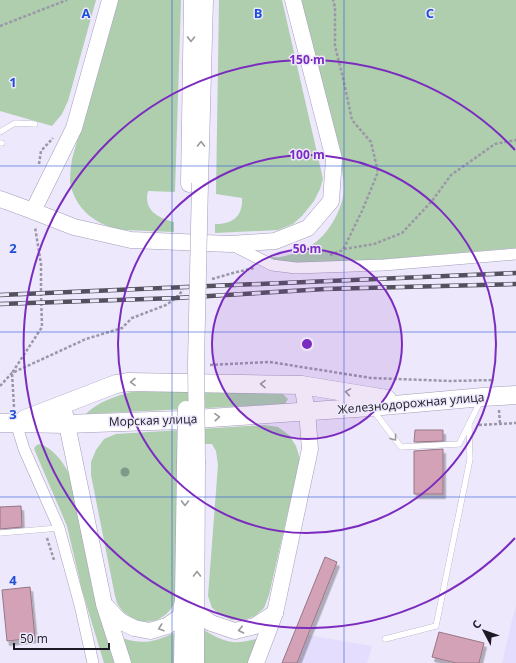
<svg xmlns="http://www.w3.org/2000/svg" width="516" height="663" viewBox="0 0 516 663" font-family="'Open Sans',sans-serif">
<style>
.built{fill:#e5ddfd}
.green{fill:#aeceae}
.building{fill:#d4a2b7;stroke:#967683;filter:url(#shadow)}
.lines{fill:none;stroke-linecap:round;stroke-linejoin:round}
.service-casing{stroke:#a49cba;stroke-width:6}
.minor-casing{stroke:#a49cba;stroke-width:12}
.secondary-casing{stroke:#a49cba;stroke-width:17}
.primary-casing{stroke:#a49cba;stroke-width:19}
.path{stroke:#9b97a7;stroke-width:2.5;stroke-dasharray:3 2;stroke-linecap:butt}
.service{stroke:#fff;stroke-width:5.5}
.minor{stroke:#fff;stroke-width:11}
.secondary{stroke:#fff;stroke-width:16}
.primary{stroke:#fff;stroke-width:18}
.rail-casing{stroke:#54515e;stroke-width:4.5}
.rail{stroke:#ede8fb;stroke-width:3;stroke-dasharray:9;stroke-linecap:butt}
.secondary-bridge-casing{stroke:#a49cba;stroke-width:17;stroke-linecap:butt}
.secondary-bridge{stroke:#fff;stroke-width:16}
.tree{fill:#809a89}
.oneway{stroke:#99989d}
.grid{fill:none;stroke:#1d4ed8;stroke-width:1;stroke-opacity:0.55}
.ring{fill:none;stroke:#7b2cbf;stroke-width:2}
.labels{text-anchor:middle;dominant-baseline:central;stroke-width:3;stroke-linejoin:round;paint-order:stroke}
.street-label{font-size:12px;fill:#1d1a26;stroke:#ede8fb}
.grid-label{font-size:13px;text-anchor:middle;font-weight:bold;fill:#1d4ed8;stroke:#ede8fb;stroke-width:3;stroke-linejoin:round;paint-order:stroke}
.centre{fill:#7b2cbf;stroke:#ede8fb;stroke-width:2}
.ring-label{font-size:12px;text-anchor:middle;font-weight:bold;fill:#7b2cbf;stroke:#ede8fb;stroke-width:3;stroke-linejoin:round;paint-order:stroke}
</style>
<defs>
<filter id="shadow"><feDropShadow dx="2.5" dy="4.5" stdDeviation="0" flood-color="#0004"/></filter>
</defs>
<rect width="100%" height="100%" fill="#ede8fb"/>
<!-- built -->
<g class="built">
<path d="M325 557 337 562 308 635 372 646 367 663H283Z"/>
<path d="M516 605V663H502L513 616Z"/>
</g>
<!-- green -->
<g class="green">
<path d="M0 0H96L68 101 62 114 52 126 0 111Z"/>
<path d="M117 0H181L175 192 148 191C143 210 158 218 174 222V232C158 231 141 231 125 230 97 227 74 209 70 181 70 174 71 166 72 159Z"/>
<path d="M219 0H282L323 179 320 189 314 201 302 216 293 224 278 230 215 233V224C233 224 243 216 242 198L216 194Z"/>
<path d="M301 0H516V248L317 265 272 262 264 256C269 256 275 258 280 257 292 255 306 249 316 242 329 232 340 212 343 197 345 185 342 170 340 157Z"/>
<path d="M274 385 288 399 285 404 86 414C89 411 92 408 96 406 108 398 128 392 142 390Z"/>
<path d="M265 425 278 427 289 435 296 446 300 459 269 595 264 608 255 616 244 620H232L221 615 212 608 208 596 218 465 216 451 212 444H187L181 453 177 468V590C177 594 177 599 175 602 163 628 131 628 117 603 116 600 115 595 114 591L91 475V462L96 450 104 439 116 434Z"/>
<path d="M40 444C54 449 64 463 70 476L93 592 116 663H104L82 590 67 526 35 451 34 448 37 445Z"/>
<path d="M204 630C227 644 235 645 260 638L250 663H204Z"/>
<path d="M176 632 175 663H130L122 638C144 645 155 642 176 632Z"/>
</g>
<!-- building -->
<g class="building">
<path d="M415 430H443V441L414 442Z"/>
<path d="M443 449V494H414V451Z"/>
<path d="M21 506 22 527 0 529V507Z"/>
<path d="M325 557 337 562 308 635 297 663H282Z"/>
<path d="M30 587 35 638 7 641 2 590Z"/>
<path d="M439 632 484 643 479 663H456L432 657Z"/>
</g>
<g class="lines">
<!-- service casing -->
<g class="service-casing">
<g id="service">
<path d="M0 132 15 123 35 124"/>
<path d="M0 143H2"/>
<path d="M373 410 401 447 459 444 481 400"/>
<path d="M0 533 59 528"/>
<path d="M385 639 436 626 470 459 469 425"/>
</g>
</g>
<!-- minor casing -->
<g class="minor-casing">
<g id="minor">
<path d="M232 245 272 265 296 268 384 265 516 254"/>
<path d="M16 423 24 449 59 528 80 605 93 663"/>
</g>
</g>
<!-- secondary casing -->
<g class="secondary-casing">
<g id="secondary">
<path d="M200 183 205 0"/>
<path d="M189 184 192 0"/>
<path d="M0 199 33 211 74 227 131 240 230 244 275 241 308 228 331 201 334 159 293 0"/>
<path d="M33 211 74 128 110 0"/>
<path d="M63 405 104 604 123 663"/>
<path d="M107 607 120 621 134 628 150 631 167 626 181 616 182 605"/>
<path d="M197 613 211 623 235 631 255 626 275 613"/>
<path d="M182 663 185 464"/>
<path d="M196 663 197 463"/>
<path d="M256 663 275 613 310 449 307 411 302 385"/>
</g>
</g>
<!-- primary casing -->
<g class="primary-casing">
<g id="primary">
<path d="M25 419 116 384 129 382 302 385 387 399"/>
<path d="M0 423H16L66 424 181 420 371 407 483 397 516 395"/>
</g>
</g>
<!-- path -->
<g class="path">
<path d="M0 26 67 0"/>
<path d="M39 164 41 151 53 138"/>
<path d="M344 249 374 244 402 233 432 201 451 175 495 144 516 140"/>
<path d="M330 255 343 250 362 211 378 172 371 142 352 120 343 78 335 46V7L333 0"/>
<path d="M212 279 233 273 254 268"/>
<path d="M210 365 270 362 371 378 451 381 494 380"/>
<path d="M0 386 12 373 86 339 122 328 132 318 166 305 176 298 183 290"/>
<path d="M14 407 12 373 42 327 41 293V264L35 227"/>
<path d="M499 410 500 424"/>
<path d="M479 425 516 423"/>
<path d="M47 538 54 560"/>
</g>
<!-- service -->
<use href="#service" class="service"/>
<!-- minor -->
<use href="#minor" class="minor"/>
<!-- secondary -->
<use href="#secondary" class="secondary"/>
<!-- primary -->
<use href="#primary" class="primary"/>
<!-- rail casing -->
<g class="rail-casing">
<g id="rail">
<path d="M0 295 516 273"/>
<path d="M0 304 176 298 325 289 516 284"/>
</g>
</g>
<!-- rail -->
<use href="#rail" class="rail"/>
<!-- secondary-bridge casing -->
<g class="secondary-bridge-casing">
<g id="secondary-bridge">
<path d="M197 463 196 363 200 183"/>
<path d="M185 464 186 409"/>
</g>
</g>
<!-- secondary-bridge -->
<use href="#secondary-bridge" class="secondary-bridge"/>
</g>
<!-- trees -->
<circle class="tree" cx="125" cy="472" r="4.5"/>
<!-- one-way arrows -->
<defs><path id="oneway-chevron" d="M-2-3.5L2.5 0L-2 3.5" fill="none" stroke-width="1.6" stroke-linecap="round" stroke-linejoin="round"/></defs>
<g class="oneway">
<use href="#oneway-chevron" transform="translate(191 39) rotate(91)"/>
<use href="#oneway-chevron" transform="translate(201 144) rotate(-89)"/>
<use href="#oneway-chevron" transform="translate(133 382) rotate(179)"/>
<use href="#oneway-chevron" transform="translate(263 384) rotate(-179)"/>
<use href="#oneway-chevron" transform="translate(348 392) rotate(-171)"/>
<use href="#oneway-chevron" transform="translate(217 417) rotate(-4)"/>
<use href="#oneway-chevron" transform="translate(394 438) rotate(53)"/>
<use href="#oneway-chevron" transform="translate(185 503) rotate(91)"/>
<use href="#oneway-chevron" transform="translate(197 574) rotate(-90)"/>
<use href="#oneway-chevron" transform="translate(161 628) rotate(161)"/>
<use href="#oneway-chevron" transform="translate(241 630) rotate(168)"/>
</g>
<!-- grid -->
<path class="grid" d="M172 0V663M344 0V663M0 166H516M0 332H516M0 497H516"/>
<!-- distance rings -->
<circle cx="307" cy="344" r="95" fill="#7b2cbf" fill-opacity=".12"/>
<g class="ring">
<circle cx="307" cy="344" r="95"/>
<circle cx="307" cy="344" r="189"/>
<path d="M515 538A284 284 0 1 1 515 150"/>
</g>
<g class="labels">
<!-- street labels -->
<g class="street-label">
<text transform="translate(411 403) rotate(-5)">Железнодорожная улица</text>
<text transform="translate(153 420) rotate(-2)">Морская улица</text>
</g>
</g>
<g class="grid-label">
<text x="86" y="18">A</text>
<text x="258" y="18">B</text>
<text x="430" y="18">C</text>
<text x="13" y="87">1</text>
<text x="13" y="253">2</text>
<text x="13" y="419">3</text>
<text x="13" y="585">4</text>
</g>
<circle cx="307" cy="344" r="6" class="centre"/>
<g class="ring-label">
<text x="307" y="64">150 m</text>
<text x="307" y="159">100 m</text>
<text x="307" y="253">50 m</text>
</g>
<!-- north arrow -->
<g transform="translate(484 631) rotate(311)" stroke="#ede8fb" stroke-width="3" paint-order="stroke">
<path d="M0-3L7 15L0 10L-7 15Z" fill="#1d1a26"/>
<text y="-6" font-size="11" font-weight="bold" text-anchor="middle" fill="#1d1a26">С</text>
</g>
<!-- scale -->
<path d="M14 643v6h95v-6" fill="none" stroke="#1d1a26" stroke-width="2"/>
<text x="20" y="643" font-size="12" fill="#1d1a26" stroke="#ede8fb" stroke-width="3" paint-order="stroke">50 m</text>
</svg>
